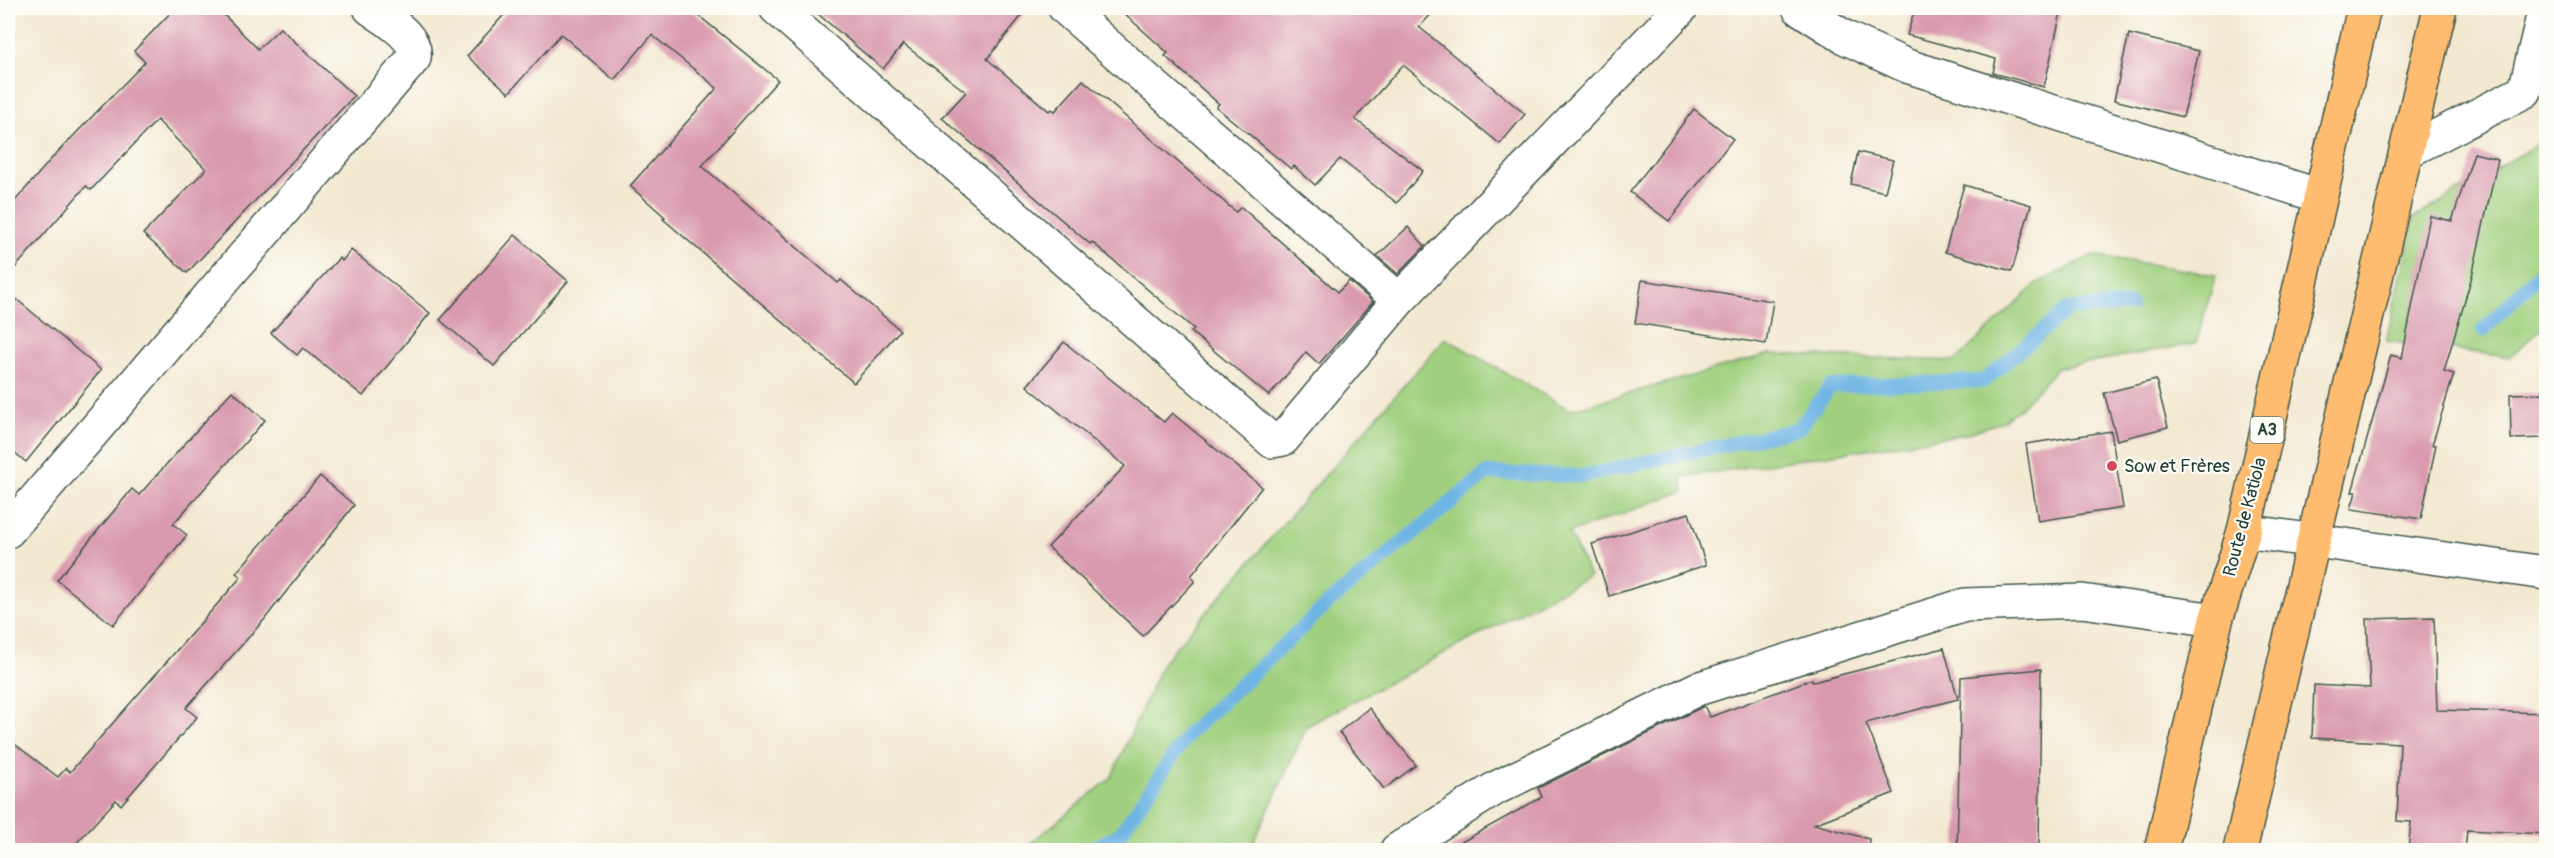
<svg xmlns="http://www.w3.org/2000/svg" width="2554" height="858" viewBox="0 0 2554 858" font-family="Pangolin,sans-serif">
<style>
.green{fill:#a0d07f;stroke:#60865a;stroke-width:1.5}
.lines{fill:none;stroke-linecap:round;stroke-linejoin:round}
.stream{stroke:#6eb4e5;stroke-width:14}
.building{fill:#d999ae}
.minor-casing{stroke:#3f574c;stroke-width:36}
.highway-casing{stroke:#3f574c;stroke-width:36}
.minor{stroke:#fff;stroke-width:33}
.highway{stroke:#febc70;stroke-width:33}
.poi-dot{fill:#d1495b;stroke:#fdfcf7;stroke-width:2}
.labels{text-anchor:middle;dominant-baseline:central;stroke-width:4.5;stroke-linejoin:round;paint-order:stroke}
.shield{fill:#fdfcf7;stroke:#62766e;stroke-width:1.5}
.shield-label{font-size:16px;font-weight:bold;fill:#1f3d34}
.poi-label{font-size:18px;fill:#1f3d34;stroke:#fdfcf7;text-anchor:start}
.street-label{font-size:18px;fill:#1f3d34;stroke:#fdfcf7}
</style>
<rect width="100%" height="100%" fill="#fdfcf7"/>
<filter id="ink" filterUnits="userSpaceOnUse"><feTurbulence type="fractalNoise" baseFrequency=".0167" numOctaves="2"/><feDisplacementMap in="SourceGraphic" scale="12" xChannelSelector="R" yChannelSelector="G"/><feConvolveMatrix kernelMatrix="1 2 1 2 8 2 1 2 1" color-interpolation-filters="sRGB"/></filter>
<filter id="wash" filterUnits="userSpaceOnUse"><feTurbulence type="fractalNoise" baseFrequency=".008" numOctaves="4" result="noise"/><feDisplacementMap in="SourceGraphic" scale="24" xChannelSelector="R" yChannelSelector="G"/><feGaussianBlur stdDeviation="1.35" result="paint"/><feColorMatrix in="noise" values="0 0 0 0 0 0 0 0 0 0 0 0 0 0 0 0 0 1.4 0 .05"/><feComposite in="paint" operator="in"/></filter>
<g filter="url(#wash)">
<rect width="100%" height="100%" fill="#f3e9d1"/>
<!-- green -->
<g class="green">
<path d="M2546 139V325L2509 357 2386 341 2414 218Z"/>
<path d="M2093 255 2216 275 2196 343 2057 368 2020 408 2001 422 1966 434 1682 477 1684 491 1569 533 1590 576 1307 726 1250 850H1022L1111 778 1163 662 1445 338 1570 410 1769 354 1955 361 2038 283Z"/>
</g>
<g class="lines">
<!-- stream -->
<g class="stream">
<path d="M2483 330 2546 267"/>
<path d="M1090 850 1120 834 1188 734 1325 606 1487 473 1582 476 1798 429 1831 386 1984 381 2068 309 2131 305"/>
</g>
</g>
<g id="blocks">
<!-- building -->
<g class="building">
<path d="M175 8H217L258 49 280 28 354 96 187 273 143 234 206 169 157 120 91 190 86 186 8 276V209L53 157 145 62 134 51Z"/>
<path d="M510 8H689L778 80 702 166 838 283 841 280 900 330 854 383 663 219 665 217 630 186 717 88 652 35 614 80 561 34 509 93 467 56Z"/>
<path d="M811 8H1028L987 59 1049 111 1051 109 1055 111 1083 80 1236 212 1241 207 1338 292 1349 281 1373 302 1319 364 1306 352 1269 396 1191 332 1194 329 1092 242 1090 244 942 118 966 92 903 44 883 69Z"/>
<path d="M1118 8H1437L1419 27 1525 114 1500 144 1403 65 1355 119 1423 171 1397 203 1340 159 1315 185 1294 166 1291 169 1216 107 1219 104 1165 56 1168 53Z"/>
<path d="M1915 8H2062L2044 87 1993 73 1996 59 1907 35Z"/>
<path d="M2129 34 2199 51 2183 117 2114 100Z"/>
<path d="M1694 109 1733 139 1669 221 1630 192Z"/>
<path d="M1858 152 1893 160 1885 192 1851 184Z"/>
<path d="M2474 153 2498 159 2472 276 2444 371 2454 374 2432 445H2436L2421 519 2351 509 2356 492H2352L2391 355 2402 358 2430 216 2452 221Z"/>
<path d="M1964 185 2031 205 2012 271 1945 252Z"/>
<path d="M1408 227 1425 246 1398 274 1377 256Z"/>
<path d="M515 235 568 281 494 366 440 320Z"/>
<path d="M351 250 430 313 363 396 303 348 297 355 271 333 339 258 342 261Z"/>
<path d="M1642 280 1773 301 1766 344 1635 323Z"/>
<path d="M8 292 101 370 26 462 8 447Z"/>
<path d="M1064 342 1164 422 1172 413 1262 487 1191 576 1195 581 1143 636 1048 547 1125 466 1027 386Z"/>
<path d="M2156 380 2168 427 2117 440 2104 393Z"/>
<path d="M232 391 265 420 173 524 187 535 113 625 57 580 132 489 139 495Z"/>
<path d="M2547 393V438L2511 439 2510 394Z"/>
<path d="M2111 431 2123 508 2038 521 2026 444Z"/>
<path d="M320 476 354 505 264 620 186 708 197 717 121 805 116 800 70 850H8V739L58 777 66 768 70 772 241 577 236 573Z"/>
<path d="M1689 513 1706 565 1609 596 1592 544Z"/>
<path d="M2434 617 2437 710 2547 713V834L2467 830 2465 850H2408L2411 822 2397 821 2400 743 2312 738 2314 685 2370 688 2367 619Z"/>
<path d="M1944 648 1958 699 1866 723 1894 793 1814 824 1869 839 1868 850H1447L1542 797 1538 788 1704 706 1710 717 1812 679 1813 682Z"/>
<path d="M2041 669 2039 850H1957L1961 677Z"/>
<path d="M1369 708 1416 765 1384 789 1339 732Z"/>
</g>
</g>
</g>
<g filter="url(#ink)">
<use href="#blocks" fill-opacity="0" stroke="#3f574c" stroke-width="1.5"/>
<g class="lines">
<!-- minor casing -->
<g class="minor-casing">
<g id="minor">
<path d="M776 8 1272 441 1283 439 1399 300 1681 8"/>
<path d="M1065 8 1399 300"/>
<path d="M1799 8 1844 37 1907 66 2320 196"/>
<path d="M2406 152 2525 91 2545 8"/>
<path d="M8 531 414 58C418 36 386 20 370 8"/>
<path d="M2244 531 2546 573"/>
<path d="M1397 850 1496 788 1697 689 1965 605 2082 601 2216 620"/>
</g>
</g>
<!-- highway casing -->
<g class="highway-casing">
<g id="highway">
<path d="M2161 850 2216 620 2244 531 2364 8"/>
<path d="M2240 850 2440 8"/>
</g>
</g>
<!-- minor -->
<use href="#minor" class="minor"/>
<!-- highway -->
<use href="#highway" class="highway"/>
</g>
</g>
<!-- markers -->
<circle class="poi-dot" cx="2112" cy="466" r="6"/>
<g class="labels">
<!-- shield labels -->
<rect class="shield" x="2250.5" y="417" width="33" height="26" rx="4.5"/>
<g class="shield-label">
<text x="2267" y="430">A3</text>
</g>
<!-- poi labels -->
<g class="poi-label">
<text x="2124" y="466">Sow et Frères</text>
</g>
<!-- street labels -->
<g class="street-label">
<text transform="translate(2245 517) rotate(-75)">Route de Katiola</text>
</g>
</g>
<!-- margin -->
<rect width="2554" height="858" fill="none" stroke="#fdfcf7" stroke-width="30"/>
</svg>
